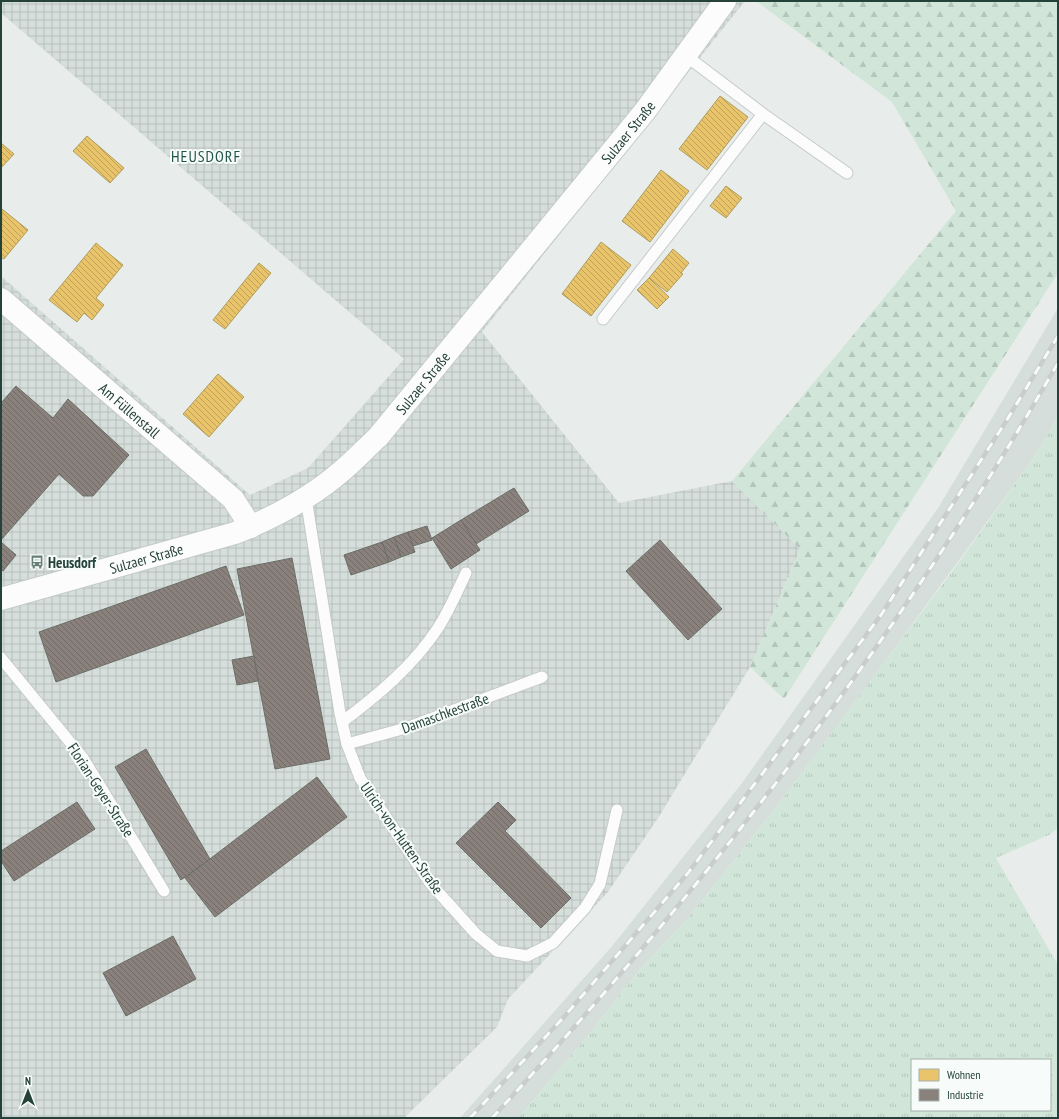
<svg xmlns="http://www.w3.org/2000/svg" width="1059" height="1119" viewBox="0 0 1059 1119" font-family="'PT Sans Narrow',sans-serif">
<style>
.built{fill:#d6dedb}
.industrial{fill:url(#industrial-grid)}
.grass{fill:url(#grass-tufts);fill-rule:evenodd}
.forest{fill:url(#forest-firs)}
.homes{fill:url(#homes-back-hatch);stroke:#ae9d5c}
.industry{fill:url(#industry-back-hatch);stroke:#6b6e68}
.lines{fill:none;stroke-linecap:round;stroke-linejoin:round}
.lane-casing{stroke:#c5cac8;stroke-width:13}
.street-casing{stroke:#c5cac8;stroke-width:24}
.secondary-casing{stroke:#c3cbc8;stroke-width:24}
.lane{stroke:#fcfcfc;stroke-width:11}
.street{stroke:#fcfcfc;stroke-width:22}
.secondary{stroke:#fcfcfc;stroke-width:22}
.rail-casing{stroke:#c9cdcc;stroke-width:4.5}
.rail{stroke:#f7fbf9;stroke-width:3;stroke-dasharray:9;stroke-linecap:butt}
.labels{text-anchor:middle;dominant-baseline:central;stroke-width:4;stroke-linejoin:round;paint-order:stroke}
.street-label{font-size:15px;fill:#24423a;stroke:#f7fbf9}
.poi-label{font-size:15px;font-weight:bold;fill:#24423a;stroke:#f7fbf9;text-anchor:start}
.neighbourhood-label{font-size:16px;letter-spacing:1px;fill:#1f5548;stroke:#f7fbf9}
</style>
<defs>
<pattern id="industrial-grid" width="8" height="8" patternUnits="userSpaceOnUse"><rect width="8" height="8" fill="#d6dedb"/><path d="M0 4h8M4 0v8" fill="none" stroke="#b8c0bd"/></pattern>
<pattern id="grass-tufts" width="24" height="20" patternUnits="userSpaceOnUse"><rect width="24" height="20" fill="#d1e6d8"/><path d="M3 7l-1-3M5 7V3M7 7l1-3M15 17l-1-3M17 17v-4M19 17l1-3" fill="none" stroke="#b3c6ba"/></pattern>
<pattern id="forest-firs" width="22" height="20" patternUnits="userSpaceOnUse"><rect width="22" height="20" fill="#d1e6d8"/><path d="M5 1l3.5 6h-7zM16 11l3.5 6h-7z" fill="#b3c6ba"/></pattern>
<pattern id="homes-back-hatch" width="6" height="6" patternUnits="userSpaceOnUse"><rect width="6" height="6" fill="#e9c46a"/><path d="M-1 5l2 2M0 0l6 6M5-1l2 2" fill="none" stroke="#bda158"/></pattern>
<pattern id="industry-back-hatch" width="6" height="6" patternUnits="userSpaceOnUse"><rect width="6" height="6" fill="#8a817c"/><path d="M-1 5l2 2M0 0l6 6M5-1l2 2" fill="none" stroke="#716b67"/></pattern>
</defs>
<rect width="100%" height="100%" fill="#e8edeb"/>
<!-- built -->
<path class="built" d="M1058 308V417L1033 459 867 686 777 806 685 922 640 969 586 1038 518 1118H460L613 945 742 783 938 508Z"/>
<!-- industrial -->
<path class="industrial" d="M1 1H745L482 332 619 503 732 481 800 549 750 667 658 818 608 892 508 999 497 1027 404 1118H1V276L250 495 308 468 404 359 1 13Z"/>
<!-- grass -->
<path class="grass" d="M1058 417V828L1049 835 996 858 1058 965V1116L1054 1118H518L586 1038 640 969 685 922 777 806 951 573 1033 459ZM912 1060H1050V1110H912Z"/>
<!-- forest -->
<path class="forest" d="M756 1H1058V273L784 699 750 667 800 549 732 481 956 211 892 102Z"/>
<!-- homes -->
<g class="homes">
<path d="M720 96 748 117 707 170 679 149Z"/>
<path d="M87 136 124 168 110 183 73 151Z"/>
<path d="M1 143 14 154 1 168Z"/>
<path d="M661 170 689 191 650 242 622 221Z"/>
<path d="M726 186 742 198 726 218 710 206Z"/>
<path d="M2 209 28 230 4 259 1 257Z"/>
<path d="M601 242 631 265 591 316 562 294Z"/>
<path d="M96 243 123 265 96 298 104 305 92 320 84 313 77 322 49 300Z"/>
<path d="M673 249 689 263 681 273 683 274 667 292 649 278Z"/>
<path d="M259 263 271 273 225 329 213 320Z"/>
<path d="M649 278 669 297 657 309 637 290Z"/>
<path d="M218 374 244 397 209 437 183 414Z"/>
</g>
<!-- industry -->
<g class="industry">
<path d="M16 386 53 418 68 399 129 455 93 496H83L59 474 1 540V403Z"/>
<path d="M514 488 529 511 476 544 461 520Z"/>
<path d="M461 520 480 550 451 569 432 538Z"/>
<path d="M427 526 432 540 413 546 408 532Z"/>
<path d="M408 532 415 552 401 557 394 537Z"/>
<path d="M394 537 401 557 389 562 382 542Z"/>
<path d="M660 540 722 609 688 640 626 571Z"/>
<path d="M1 542 16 555 3 571 1 569Z"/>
<path d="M382 542 389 562 351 575 344 555Z"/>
<path d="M292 558 330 759 275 769 237 569Z"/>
<path d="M226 566 244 615 56 682 39 632Z"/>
<path d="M254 656 258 681 237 685 232 660Z"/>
<path d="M146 749 210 859 181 880 115 767Z"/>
<path d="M317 777 347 817 215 917 185 878Z"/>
<path d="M77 802 95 829 14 881 1 861V851Z"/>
<path d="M498 802 516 820 505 831 571 898 541 928 456 843Z"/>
<path d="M173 936 196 979 126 1016 103 973Z"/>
</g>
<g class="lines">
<!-- lane casing -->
<g class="lane-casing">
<g id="lane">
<path d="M685 55 763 114 847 173"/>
<path d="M603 319 763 114"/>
<path d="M306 498 340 713 347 744 360 778 430 883 476 934 497 951 527 956 553 943 585 908 600 884 617 810"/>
<path d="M1 658 83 758 164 891"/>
<path d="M342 722C378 695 413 666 438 628 449 611 457 592 466 573"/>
<path d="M347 744 406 728 542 677"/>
</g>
</g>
<!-- street casing -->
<g class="street-casing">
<g id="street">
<path id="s1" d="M1 299 233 499 251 527"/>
</g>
</g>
<!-- secondary casing -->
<g class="secondary-casing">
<g id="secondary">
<path id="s2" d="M1 599 235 533C273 518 312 497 343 470 355 460 366 448 378 437L645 111 725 1"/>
</g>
</g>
<!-- lane -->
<use href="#lane" class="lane"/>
<!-- street -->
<use href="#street" class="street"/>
<!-- secondary -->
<use href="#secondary" class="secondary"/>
<!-- rail casing -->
<g class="rail-casing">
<g id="rail">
<path d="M470 1118 563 1018 688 873 881 615 1005 423 1058 336"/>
<path d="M492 1118C706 887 901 636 1058 363"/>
</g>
</g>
<!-- rail -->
<use href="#rail" class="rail"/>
</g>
<!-- icons -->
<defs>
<g id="bus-bare" transform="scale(1.08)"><path d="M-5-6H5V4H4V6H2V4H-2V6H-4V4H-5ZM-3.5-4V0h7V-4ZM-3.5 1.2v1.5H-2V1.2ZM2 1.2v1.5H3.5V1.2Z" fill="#697e78" stroke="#f7fbf9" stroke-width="2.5" paint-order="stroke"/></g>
</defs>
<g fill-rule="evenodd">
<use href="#bus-bare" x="37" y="562"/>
</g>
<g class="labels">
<!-- street labels -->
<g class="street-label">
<text stroke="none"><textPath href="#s2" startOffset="811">Sulzaer Straße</textPath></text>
<text stroke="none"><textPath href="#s2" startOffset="487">Sulzaer Straße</textPath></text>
<text stroke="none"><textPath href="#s1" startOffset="170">Am Füllenstall</textPath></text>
<text stroke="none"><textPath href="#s2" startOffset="151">Sulzaer Straße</textPath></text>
<text transform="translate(445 713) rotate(-20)">Damaschkestraße</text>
<text transform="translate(101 790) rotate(57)">Florian-Geyer-Straße</text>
<text transform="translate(402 838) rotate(55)">Ulrich-von-Hutten-Straße</text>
</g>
<!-- poi labels -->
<g class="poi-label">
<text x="48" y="562">Heusdorf</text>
</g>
<!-- neighbourhood labels -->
<g class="neighbourhood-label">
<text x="206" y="156">HEUSDORF</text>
</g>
</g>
<!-- border -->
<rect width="1059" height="1119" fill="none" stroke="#24423a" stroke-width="4"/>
<!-- legend -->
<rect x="911" y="1059" width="140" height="52" fill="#f7fbf9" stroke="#a3b1ad"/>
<rect x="919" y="1069" width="20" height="12" fill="#e9c46a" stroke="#a3b1ad"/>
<text x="947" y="1079" font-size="12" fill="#24423a">Wohnen</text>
<rect x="919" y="1089" width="20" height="12" fill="#8a817c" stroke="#a3b1ad"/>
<text x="947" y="1099" font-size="12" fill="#24423a">Industrie</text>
<!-- north arrow -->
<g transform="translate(28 1091)" stroke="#f7fbf9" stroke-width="3" paint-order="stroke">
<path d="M0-3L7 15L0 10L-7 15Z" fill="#24423a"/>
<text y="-6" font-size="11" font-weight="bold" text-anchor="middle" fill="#24423a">N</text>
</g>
</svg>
